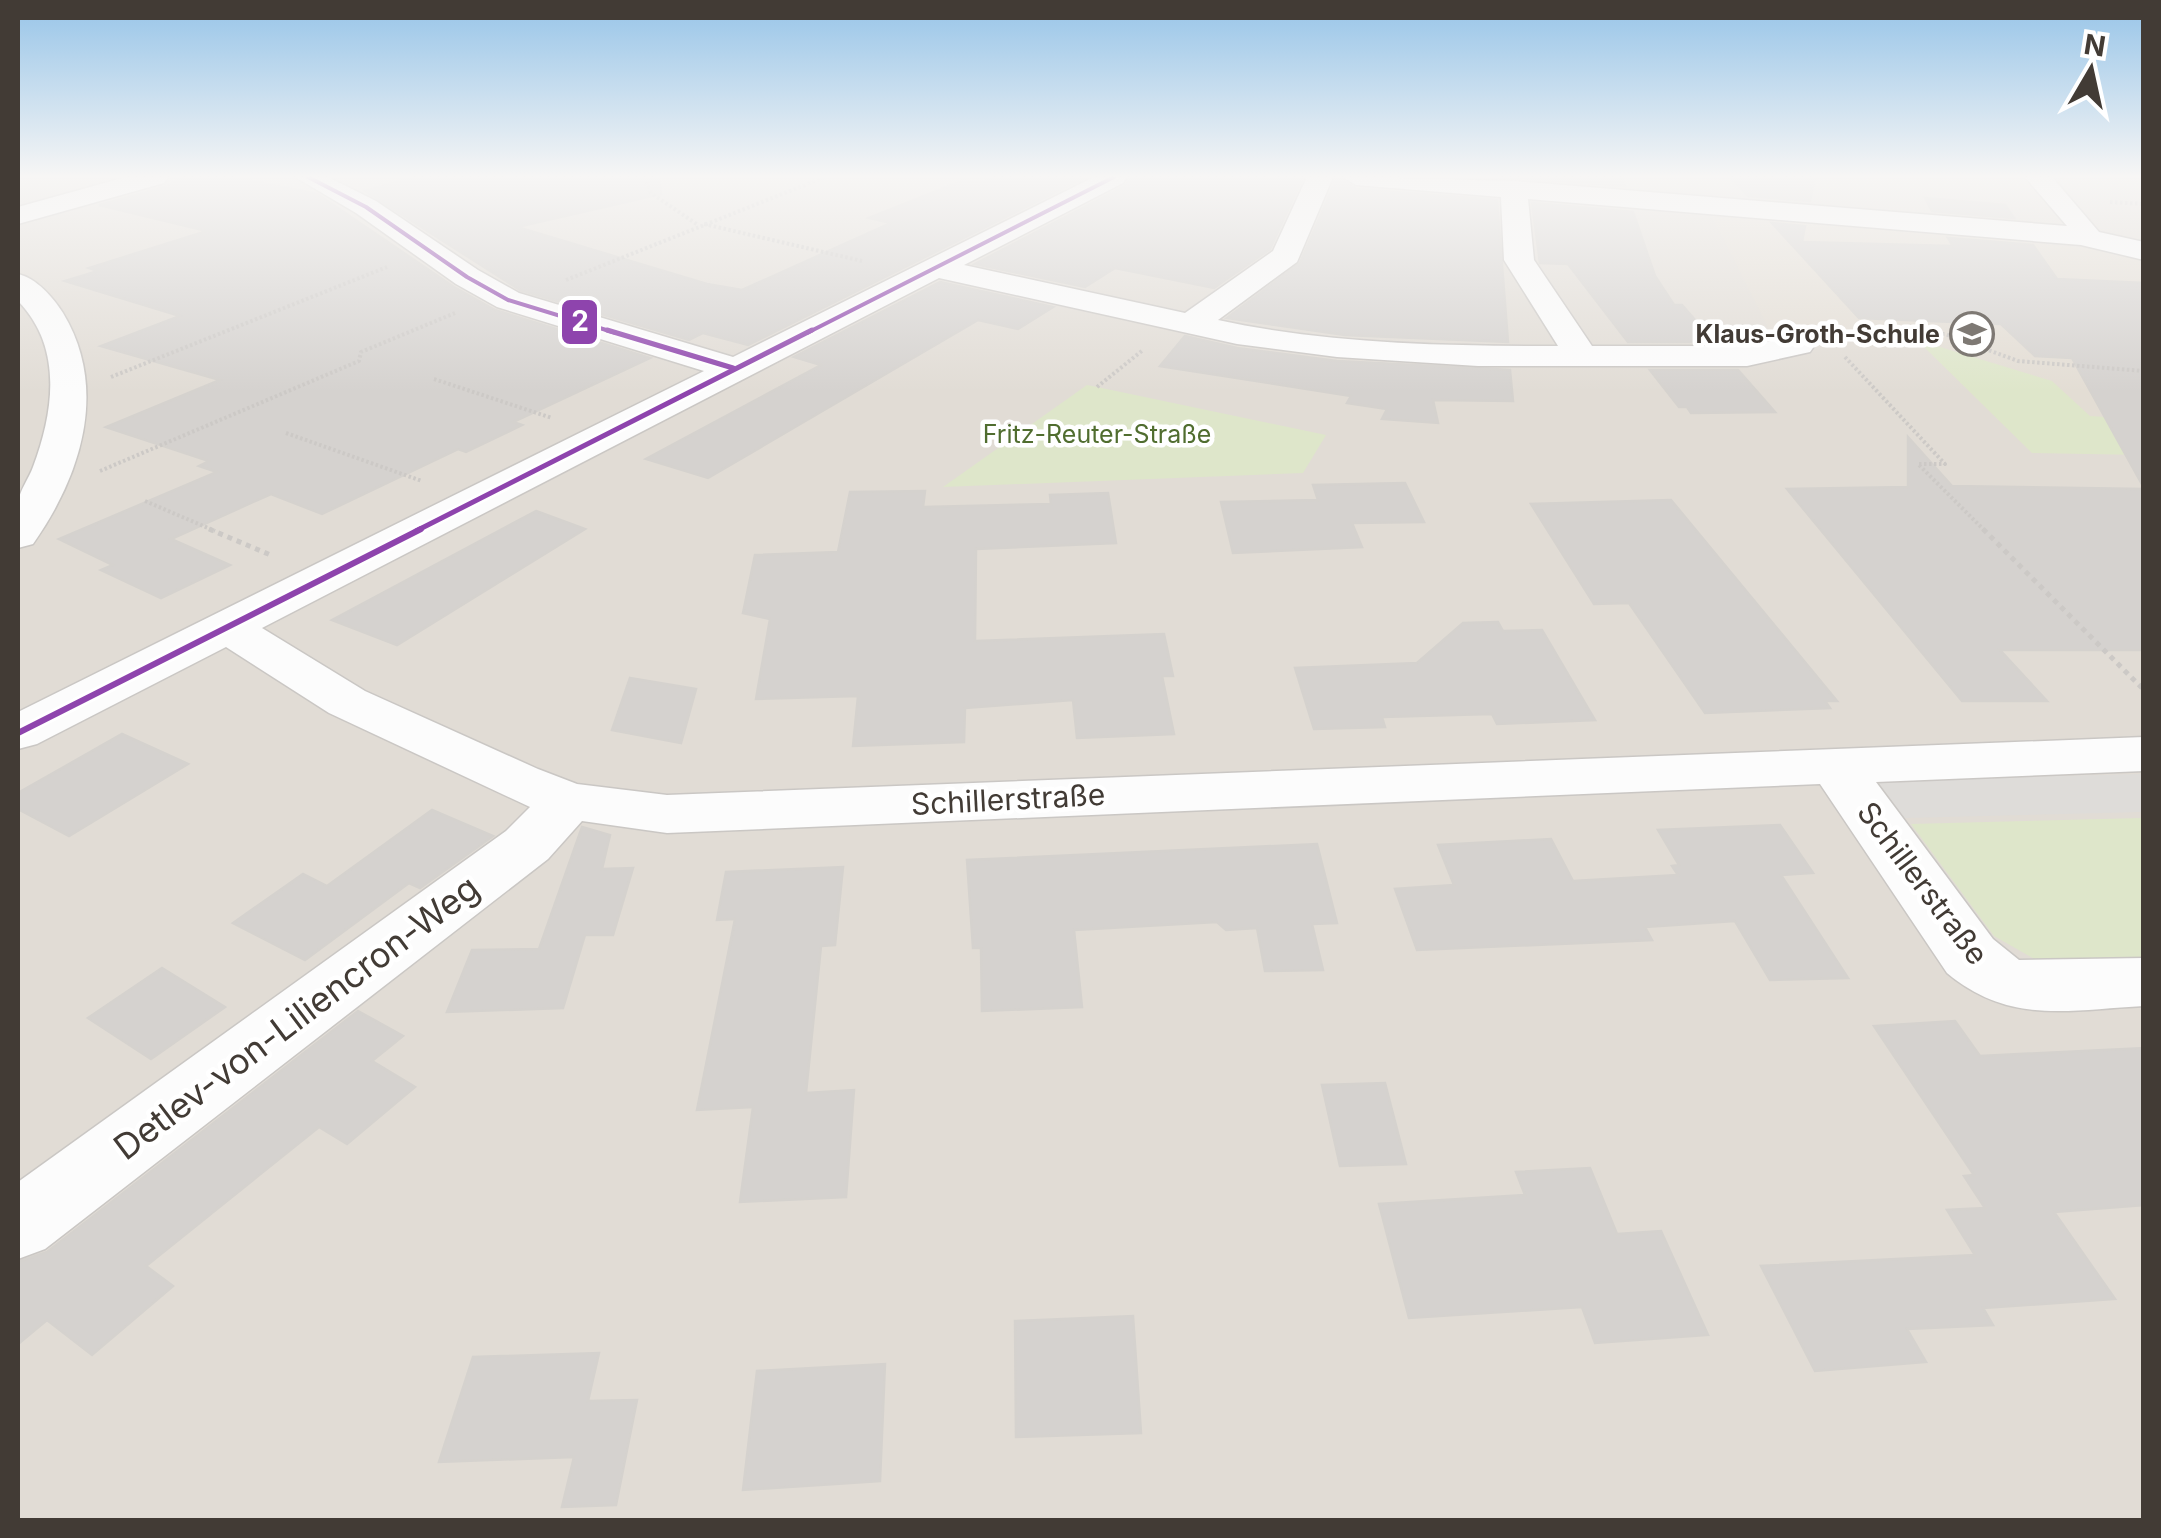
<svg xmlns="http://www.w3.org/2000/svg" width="2161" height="1538" viewBox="0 0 2161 1538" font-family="Inter,sans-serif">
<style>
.residential{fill:#e1dcd5}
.education{fill:#e3ddd4}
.green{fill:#dee6ca}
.parking{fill:#dedcd9}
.building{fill:#d5d2cf;stroke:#d5d2ce;stroke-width:2.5}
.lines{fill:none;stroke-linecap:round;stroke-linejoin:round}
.minor-casing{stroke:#cac7c4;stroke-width:3}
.path-far1{stroke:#ccc9c6;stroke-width:4;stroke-dasharray:2.5 2.5;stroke-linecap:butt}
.path{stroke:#ccc9c6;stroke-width:5;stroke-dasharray:5 5;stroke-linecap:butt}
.minor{fill:#fcfcfc;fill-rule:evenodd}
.bus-1-far2-casing{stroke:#fff;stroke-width:8}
.bus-1-far1-casing{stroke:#fff;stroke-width:10}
.bus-1-casing{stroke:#fff;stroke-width:12}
.bus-1-far2{stroke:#8e44ad;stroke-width:4}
.bus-1-far1{stroke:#8e44ad;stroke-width:5}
.bus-1{stroke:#8e44ad;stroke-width:6}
.labels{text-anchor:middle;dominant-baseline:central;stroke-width:9;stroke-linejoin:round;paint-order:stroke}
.far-poi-label{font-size:25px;font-weight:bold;fill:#423b35;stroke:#fff;text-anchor:end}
.far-park-label{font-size:25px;fill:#506d2f;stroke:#fff}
.street-label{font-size:30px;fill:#423b35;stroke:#fff}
.near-street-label{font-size:35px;fill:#423b35;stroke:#fff}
.line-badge{stroke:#fff;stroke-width:4}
.badge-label{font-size:28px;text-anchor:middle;font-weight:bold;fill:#fff}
</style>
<rect width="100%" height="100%" fill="#edebe8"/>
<!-- residential -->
<rect class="residential" x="18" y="177" width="2125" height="1343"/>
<!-- education -->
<path class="education" d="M1709 210 2143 254V455L2032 453 1917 340 1831 338 1770 331Z"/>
<!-- green -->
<g class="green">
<path d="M1917 340 2052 381 2090 416 2105 417 2117 434 2143 455 2032 453Z"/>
<path d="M1087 385 1097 387 1326 435 1303 473 943 487Z"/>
<path d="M2143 818V963L2045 965 1994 936 1911 824Z"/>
</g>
<!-- parking -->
<path class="parking" d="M2143 774V812L1904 818 1875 780Z"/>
<!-- building -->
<g class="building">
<path d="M184 177H233L317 194 454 287 495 310 650 358 513 422 522 425 466 452 458 449 322 514 271 494 171 539 230 565 161 598 101 570 113 565 59 539 217 472 199 466 209 461 106 427 220 380 101 346 180 316 65 281 98 271 89 268 207 231 99 205 165 187Z"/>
<path d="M414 177H659L661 194 517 227 707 284 742 290 891 223 869 218 964 180 980 183 996 177H1086L748 345 703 333 689 340 520 290 365 191Z"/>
<path d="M1131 177H1303L1270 249 1214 288 1115 268 1085 287 975 264 1125 186Z"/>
<path d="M1337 177 1356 189 1497 200 1508 342 1345 335 1227 318 1300 263Z"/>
<path d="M1498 177H1622L1625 186 1514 177Z"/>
<path d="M1730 177H1815L1810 201 1748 196Z"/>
<path d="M1925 198 2005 205 2014 218 1932 211Z"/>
<path d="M1532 203 1633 212 1655 276 1674 305H1682L1714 342H1628L1568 264 1540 263Z"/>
<path d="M1772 223 1805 226 1802 242 1953 246 1948 238 2033 245 2057 279 2144 283V488L2072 358 2035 356 2001 324 1859 318Z"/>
<path d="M940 282 1053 307 1018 329 978 320 708 478 646 459 821 365 794 357Z"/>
<path d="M1185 336 1237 348 1337 361 1510 370 1513 401 1433 400 1438 423 1382 419 1387 409 1347 403 1351 396 1160 366Z"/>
<path d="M1650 370H1738L1775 412 1691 413 1687 407H1679Z"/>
<path d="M1908 437 1952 486 2144 489V650H2000L2047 701H1962L1787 489 1908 487Z"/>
<path d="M1405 483 1424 522 1352 523 1362 547 1233 553 1221 502 1318 500 1313 485Z"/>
<path d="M925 491 923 507 1051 504 1050 495 1108 493 1116 543 976 549 975 641 1164 634 1173 676H1162L1174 734 1077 738 1073 700 965 708 964 742 853 746 858 696 756 699 770 619 743 613 755 555 838 552 850 492Z"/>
<path d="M1671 500 1837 701H1825L1830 708 1705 713 1629 603 1594 604 1531 504Z"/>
<path d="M536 511 585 529 397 645 332 620Z"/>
<path d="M1498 622 1503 631 1542 630 1595 720 1497 724 1492 714 1382 717 1385 727 1314 729 1295 668 1417 663 1463 623Z"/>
<path d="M630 678 696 689 681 743 612 730Z"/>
<path d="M122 734 188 764 69 836 18 809V793Z"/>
<path d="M432 810 493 836 420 888 409 883 305 960 233 923 303 874 327 886Z"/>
<path d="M1780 825 1813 873 1781 875 1848 978 1770 980 1735 921 1645 927 1652 940 1417 950 1395 889 1454 885 1438 845 1551 839 1573 881 1678 875 1672 866 1679 865 1658 830Z"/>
<path d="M582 827 610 835 602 869 633 868 613 935H585L563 1008 447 1012 472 950 539 949Z"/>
<path d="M1317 844 1337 923 1312 924 1323 970 1265 971 1257 928 1226 930 1217 922 1074 930 1082 1007 982 1011 981 948H973L967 860Z"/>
<path d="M843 867 835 945 821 946 806 1093 854 1090 846 1197 740 1202 753 1107 697 1110 735 919 717 920 726 872Z"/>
<path d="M162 968 225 1007 151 1059 88 1018Z"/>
<path d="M358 1011 403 1036 372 1061 415 1087 347 1144 319 1127 146 1266 173 1286 92 1355 47 1320 18 1344V1262L47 1252Z"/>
<path d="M1955 1021 1980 1056 2144 1048V1205L2054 1212 2115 1299 1983 1308 1993 1325 1907 1329 1926 1362 1815 1371 1761 1266 1975 1255 1947 1210 1985 1208 1964 1176 1974 1175 1874 1026Z"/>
<path d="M1385 1083 1406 1164 1340 1166 1322 1085Z"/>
<path d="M1590 1168 1617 1234 1661 1231 1708 1335 1595 1343 1582 1307 1409 1318 1379 1204 1525 1195 1516 1172Z"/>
<path d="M1133 1316 1141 1433 1016 1437 1015 1321Z"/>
<path d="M599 1353 588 1401 637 1400 616 1505 562 1507 574 1457 439 1462 473 1357Z"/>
<path d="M885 1364 880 1481 743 1490 757 1371Z"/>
</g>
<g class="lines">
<!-- minor casing -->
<g class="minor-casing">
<g id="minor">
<path d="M126 177H168L164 183 18 224V207Z"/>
<path d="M295 177H328L376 201 478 270 519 293 733 357 1094 177H1127L1123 183 964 265 1185 313 1273 251 1307 177H1333L1297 262 1218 320C1328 344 1446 346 1558 346L1504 260 1501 197 1356 185 1343 177 1514 181 2067 226 2025 177H2052L2099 232 2144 242V260L2081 245 1528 199 1534 260 1592 346H1747L1798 335 1810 338 1815 345 1810 352 1747 366H1478L1337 357 1237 344 939 278 262 628 365 691 538 769 577 784 667 795 2144 737V771L1876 782 1993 939 2019 960 2144 958V1006C2067 1010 2010 1025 1947 973L1820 784 667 833 582 821 548 859 45 1249 18 1259V1182L506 831 530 807 329 713 226 647 37 744 18 749V712L704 371 497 307 456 284 356 213Z"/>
<path d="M18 274C36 278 53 297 63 313 109 389 81 476 33 544L18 548C17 535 15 516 18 502 20 490 29 478 33 467 54 411 63 347 18 301Z"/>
</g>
</g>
<!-- path-far1 -->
<g class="path-far1">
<path d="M644 177 651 193 698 225"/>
<path d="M2110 202 2144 204"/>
<path d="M704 224 862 261"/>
<path d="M566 280 825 177"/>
<path d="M1837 333 1945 334 2018 361 2144 371"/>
<path d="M1845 357 1945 464H1918L1985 531"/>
<path d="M111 377 387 267"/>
<path d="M434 379 552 418"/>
<path d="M1097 387 1143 350"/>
<path d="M286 433 422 481"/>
<path d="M100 471 359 361 361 352 455 313"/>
<path d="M145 501 215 531"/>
</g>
<!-- path -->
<g class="path">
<path d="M209 529 273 556"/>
<path d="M1983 529 2144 690"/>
</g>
<!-- minor -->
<use href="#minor" class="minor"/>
<!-- bus-1-far2 casing -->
<g class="bus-1-far2-casing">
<g id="bus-1-far2">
<path d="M308 177 366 207 467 277 508 300 616 333"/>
<path d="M807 333 1114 177"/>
</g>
</g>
<!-- bus-1-far1 casing -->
<g class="bus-1-far1-casing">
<g id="bus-1-far1">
<path d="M607 330 733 368"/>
<path d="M416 531 812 330"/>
</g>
</g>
<!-- bus-1 casing -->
<g class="bus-1-casing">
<path id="bus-1" d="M18 733 421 529"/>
</g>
<!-- bus-1-far2 -->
<use href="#bus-1-far2" class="bus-1-far2"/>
<!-- bus-1-far1 -->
<use href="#bus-1-far1" class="bus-1-far1"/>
<!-- bus-1 -->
<use href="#bus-1" class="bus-1"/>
</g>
<!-- sky -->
<linearGradient id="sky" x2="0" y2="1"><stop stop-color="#96c4e8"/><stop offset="0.45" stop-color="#f7f6f5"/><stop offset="1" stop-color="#f7f6f5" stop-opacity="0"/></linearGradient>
<rect width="2161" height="392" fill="url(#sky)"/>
<!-- icons -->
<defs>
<g id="school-ring" transform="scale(2.25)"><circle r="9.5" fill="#fff" stroke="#7e7974" stroke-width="1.5"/><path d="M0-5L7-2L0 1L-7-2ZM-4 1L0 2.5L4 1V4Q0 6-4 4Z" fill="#7e7974"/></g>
</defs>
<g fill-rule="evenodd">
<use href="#school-ring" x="1972" y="334"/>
</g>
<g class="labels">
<!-- far-poi labels -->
<g class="far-poi-label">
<text x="1940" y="334">Klaus-Groth-Schule</text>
</g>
<!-- far-park labels -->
<g class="far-park-label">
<text x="1097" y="434">Fritz-Reuter-Straße</text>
</g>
<!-- street labels -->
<g class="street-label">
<text transform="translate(1008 799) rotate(-3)">Schillerstraße</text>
<text transform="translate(1923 883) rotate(53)">Schillerstraße</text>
</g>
<!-- near-street labels -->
<g class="near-street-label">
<text transform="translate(296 1017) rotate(-37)">Detlev-von-Liliencron-Weg</text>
</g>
</g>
<rect class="line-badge" x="560" y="298" width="39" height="48" rx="10" fill="#8e44ad"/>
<g class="badge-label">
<text x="580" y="331">2</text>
</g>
<!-- border -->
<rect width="2161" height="1538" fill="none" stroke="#423b35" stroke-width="40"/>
<!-- north arrow -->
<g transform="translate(2091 70) rotate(9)" stroke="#ffffff" stroke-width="8" paint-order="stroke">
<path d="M0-8L18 38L0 25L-18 38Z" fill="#423b35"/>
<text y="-15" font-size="28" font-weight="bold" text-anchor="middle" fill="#423b35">N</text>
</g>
</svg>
